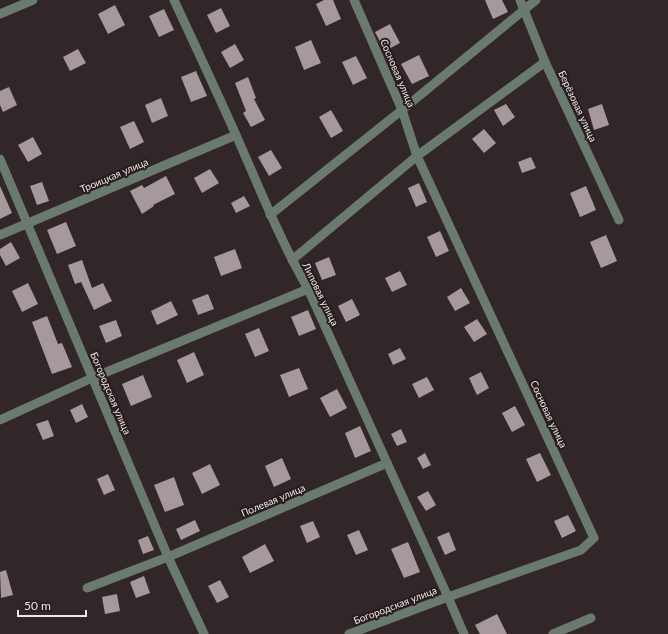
<svg xmlns="http://www.w3.org/2000/svg" width="668" height="634" viewBox="0 0 668 634" font-family="Lato,sans-serif">
<style>
.building{fill:#a6999b}
.lines{fill:none;stroke-linecap:round;stroke-linejoin:round}
.minor{stroke:#6b7a70;stroke-width:9}
.labels{text-anchor:middle;dominant-baseline:central;stroke-width:4;stroke-linejoin:round;paint-order:stroke}
.street-label{font-size:10px;fill:#eee6e8;stroke:#271d1e}
</style>
<rect width="100%" height="100%" fill="#312628"/>
<!-- building -->
<g class="building">
<path d="M324 0H333L341 19 326 26 316 4Z"/>
<path d="M485 0H502L508 12 493 19Z"/>
<path d="M115 5 125 25 108 34 98 14Z"/>
<path d="M221 8 230 26 216 33 207 15Z"/>
<path d="M164 9 174 30 159 37 149 16Z"/>
<path d="M390 24 400 43 385 51 375 32Z"/>
<path d="M311 40 321 63 304 70 295 47Z"/>
<path d="M235 44 244 60 230 68 221 52Z"/>
<path d="M78 49 86 63 70 71 63 57Z"/>
<path d="M419 55 429 76 412 84 401 64Z"/>
<path d="M356 56 367 78 353 85 342 62Z"/>
<path d="M196 71 207 96 191 102 181 77Z"/>
<path d="M248 77 256 98 254 99 265 120 251 127 243 113 246 111 235 83Z"/>
<path d="M9 87 17 105 3 112 0 105V91Z"/>
<path d="M161 98 168 116 152 123 145 105Z"/>
<path d="M506 104 515 117 503 126 494 110Z"/>
<path d="M602 104 609 125 594 130 588 109Z"/>
<path d="M331 110 343 131 331 138 319 117Z"/>
<path d="M134 121 144 142 130 149 120 127Z"/>
<path d="M484 129 496 143 484 153 472 139Z"/>
<path d="M33 137 42 154 28 162 18 145Z"/>
<path d="M271 150 282 168 269 176 258 157Z"/>
<path d="M531 157 536 168 522 173 518 162Z"/>
<path d="M210 169 219 183 202 193 194 178Z"/>
<path d="M166 176 175 194 153 205 154 206 142 214 130 191 142 185 144 188Z"/>
<path d="M42 182 49 201 37 205 30 186Z"/>
<path d="M419 183 427 202 416 207 408 188Z"/>
<path d="M0 186 12 213 0 219Z"/>
<path d="M586 186 596 210 580 217 570 193Z"/>
<path d="M244 196 250 206 236 213 231 203Z"/>
<path d="M66 222 76 246 57 254 47 230Z"/>
<path d="M440 231 449 251 436 257 427 237Z"/>
<path d="M606 235 617 261 601 268 590 242Z"/>
<path d="M11 242 20 258 6 266 0 255V249Z"/>
<path d="M235 249 242 268 221 276 214 257Z"/>
<path d="M329 257 336 275 322 280 315 263Z"/>
<path d="M82 260 92 288 103 283 112 301 94 310 81 282 75 284 68 265Z"/>
<path d="M400 271 407 285 392 292 385 278Z"/>
<path d="M28 283 38 304 22 312 12 291Z"/>
<path d="M461 288 470 303 455 311 447 297Z"/>
<path d="M208 294 214 309 198 315 192 300Z"/>
<path d="M352 299 360 315 346 322 338 306Z"/>
<path d="M171 301 178 315 157 325 151 311Z"/>
<path d="M308 310 316 329 299 336 291 317Z"/>
<path d="M47 316 58 344 62 343 72 367 52 374 32 322Z"/>
<path d="M477 319 487 334 474 342 464 327Z"/>
<path d="M116 320 122 336 106 343 99 326Z"/>
<path d="M259 328 269 351 255 357 245 334Z"/>
<path d="M400 348 406 359 393 365 388 354Z"/>
<path d="M194 352 204 375 187 383 177 360Z"/>
<path d="M299 368 308 389 289 397 280 375Z"/>
<path d="M481 372 489 388 477 395 469 378Z"/>
<path d="M143 375 152 397 131 406 122 384Z"/>
<path d="M427 377 434 390 419 398 412 384Z"/>
<path d="M337 389 347 408 330 417 320 398Z"/>
<path d="M82 404 88 417 76 423 70 410Z"/>
<path d="M515 406 525 425 512 432 502 413Z"/>
<path d="M48 420 54 436 43 440 36 424Z"/>
<path d="M360 426 371 451 355 458 345 433Z"/>
<path d="M401 429 407 442 397 446 391 434Z"/>
<path d="M425 453 431 465 423 469 417 458Z"/>
<path d="M540 453 551 475 537 482 526 459Z"/>
<path d="M282 458 291 479 274 487 265 466Z"/>
<path d="M210 464 220 485 202 494 192 473Z"/>
<path d="M108 474 115 490 104 495 97 479Z"/>
<path d="M174 477 184 505 165 512 154 485Z"/>
<path d="M428 491 436 505 426 511 417 497Z"/>
<path d="M568 515 576 531 562 538 554 521Z"/>
<path d="M195 520 200 531 181 540 176 529Z"/>
<path d="M313 521 320 537 307 543 300 526Z"/>
<path d="M359 530 368 550 356 555 347 535Z"/>
<path d="M449 532 456 550 445 555 437 537Z"/>
<path d="M148 536 154 550 143 554 138 540Z"/>
<path d="M408 542 420 572 404 578 391 549Z"/>
<path d="M265 544 274 561 250 573 242 557Z"/>
<path d="M6 570 13 595 1 598 0 572Z"/>
<path d="M144 576 150 593 136 598 130 582Z"/>
<path d="M220 580 229 597 217 603 208 586Z"/>
<path d="M117 594 120 611 105 614 102 597Z"/>
<path d="M497 614 507 634H480L475 625Z"/>
</g>
<g class="lines">
<!-- minor -->
<g class="minor">
<path d="M174 0C195 45 216 90 236 135 259 187 280 240 308 289L448 597 464 634"/>
<path d="M354 0 402 110 417 156 545 62"/>
<path d="M520 0 545 62 619 220"/>
<path d="M0 14 33 0"/>
<path d="M0 159 168 557 204 634"/>
<path d="M270 215 402 110 536 0"/>
<path d="M0 235 236 135"/>
<path d="M292 260 417 156 594 538 581 550 448 597 349 634"/>
<path d="M0 420 92 378 308 289"/>
<path d="M87 588 168 557 387 463"/>
<path d="M553 634 591 618"/>
</g>
</g>
<g class="labels">
<!-- street labels -->
<g class="street-label">
<text transform="translate(398 73) rotate(67)">Сосновая улица</text>
<text transform="translate(578 106) rotate(65)">Берёзовая улица</text>
<text transform="translate(114 175) rotate(-23)">Троицкая улица</text>
<text transform="translate(321 294) rotate(64)">Липовая улица</text>
<text transform="translate(111 393) rotate(67)">Богородская улица</text>
<text transform="translate(549 414) rotate(65)">Сосновая улица</text>
<text transform="translate(273 500) rotate(-23)">Полевая улица</text>
<text transform="translate(395 605) rotate(-21)">Богородская улица</text>
</g>
</g>
<!-- scale -->
<path d="M18 610v6h68v-6" fill="none" stroke="#eee6e8" stroke-width="2"/>
<text x="24" y="610" font-size="12" fill="#eee6e8" stroke="#271d1e" stroke-width="3" paint-order="stroke">50 m</text>
</svg>
